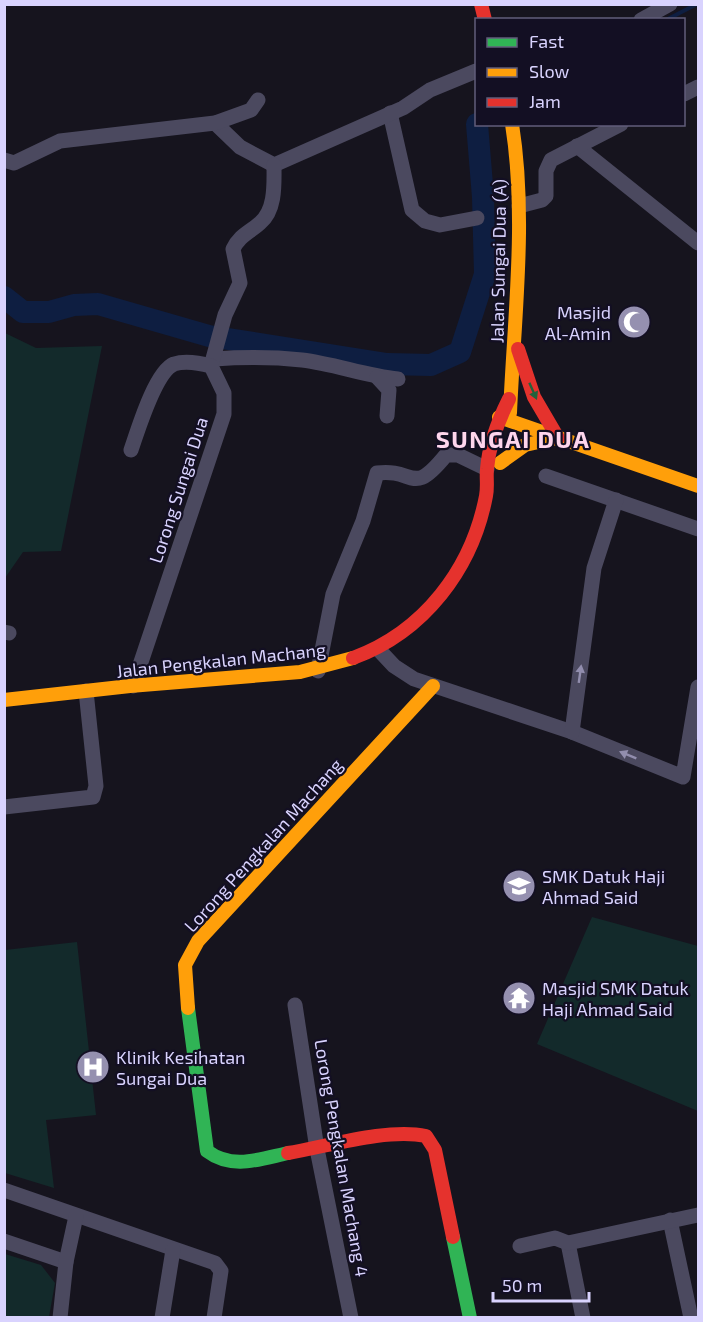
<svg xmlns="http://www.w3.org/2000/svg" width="703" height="1322" viewBox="0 0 703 1322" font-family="'Exo 2',sans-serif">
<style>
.green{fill:#132a2b}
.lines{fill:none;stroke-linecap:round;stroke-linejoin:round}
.stream{stroke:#0e1e41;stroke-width:4}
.river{stroke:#0e1e41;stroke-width:22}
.street{stroke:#4b495f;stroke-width:15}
.fast{stroke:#30b455;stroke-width:14}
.slow{stroke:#ff9f0a;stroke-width:14}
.jam{stroke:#e5322d;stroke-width:14}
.oneway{fill:#22623c}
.oneway2{fill:#928eae}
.labels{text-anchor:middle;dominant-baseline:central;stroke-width:4.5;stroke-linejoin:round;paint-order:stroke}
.street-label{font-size:18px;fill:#d9d3fe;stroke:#130f23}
.poi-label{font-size:18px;fill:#d9d3fe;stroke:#130f23;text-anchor:start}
.district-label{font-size:24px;font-weight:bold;letter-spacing:1.5px;fill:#fed5ed;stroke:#130f23}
</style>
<rect width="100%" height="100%" fill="#16141e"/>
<!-- green -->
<g class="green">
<path d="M5 333 36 348 102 346 61 551 23 552 5 578Z"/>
<path d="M592 917 698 946V1111L537 1044Z"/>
<path d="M77 942 96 1115 46 1120 54 1188 5 1173V950Z"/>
<path d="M5 1254 41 1265 55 1283 49 1317H5Z"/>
</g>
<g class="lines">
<!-- stream -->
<path class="stream" d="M666 20 697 4"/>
<!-- river -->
<path class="river" d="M4 297 23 312H49L74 305 98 304 209 336 387 364 431 365 460 352 485 274 483 197 477 124"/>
<!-- street -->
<g class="street">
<path d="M641 20 670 4"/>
<path d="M684 94 698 87"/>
<path d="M390 113 412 210 425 221 440 225 477 218"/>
<path d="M215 123 240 147 274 165 403 108 430 90 476 71"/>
<path d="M577 146 698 243"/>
<path d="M4 160 14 163 60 141 215 123 251 110 258 100"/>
<path d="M519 206 542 200 546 196V171L551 160 621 124"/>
<path d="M214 359C243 357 273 357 302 360 335 364 366 376 398 379"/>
<path d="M211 366 225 315 240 283 233 249C240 235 249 233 260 223 276 210 274 183 274 165"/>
<path d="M377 377 389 390 387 416"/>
<path d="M131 450C138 430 155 372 174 364 186 360 200 363 211 366L224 393V414L133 686"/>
<path d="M546 476 698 529"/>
<path d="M4 632 9 633"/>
<path d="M379 650 394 666 414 679 572 732 683 777 698 687"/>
<path d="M318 671 333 594 363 521 377 473C416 468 411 498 446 455H458L487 469"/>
<path d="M572 732 594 568 616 500"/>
<path d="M4 807 93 797 96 786 86 691"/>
<path d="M295 1005 317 1149 351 1318"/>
<path d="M4 1190 215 1263 221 1271 214 1318"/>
<path d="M670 1220 691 1318"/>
<path d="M4 1241 66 1262"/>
<path d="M568 1243 583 1318"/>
<path d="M520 1246 555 1238 568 1243 698 1215"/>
<path d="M60 1318 66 1262 76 1216"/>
<path d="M162 1318 173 1250"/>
</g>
<!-- fast -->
<g class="fast">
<path d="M188 1008 207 1151C232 1170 260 1159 288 1153"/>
<path d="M453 1237 470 1318"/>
</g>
<!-- slow -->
<g class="slow">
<path d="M510 413C514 318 527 218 512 124"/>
<path d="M499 417 698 486"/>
<path d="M500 463 525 445 557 438"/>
<path d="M4 700 130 686 300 672 353 658"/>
<path d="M188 1008 185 965 198 941 433 686"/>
</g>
<!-- jam -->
<g class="jam">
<path d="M481 4 485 20"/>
<path d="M518 349 534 397 558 438"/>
<path d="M353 658C424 632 472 569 486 496 488 486 486 478 487 469 489 444 498 421 509 399"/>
<path d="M288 1153C329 1146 387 1128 426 1136L435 1150 453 1237"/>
</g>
</g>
<!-- one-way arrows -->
<defs><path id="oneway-solid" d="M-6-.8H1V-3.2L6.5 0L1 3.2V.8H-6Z" transform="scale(1.5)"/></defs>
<use class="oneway" href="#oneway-solid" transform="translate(533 391) rotate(66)"/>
<g class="oneway2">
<use href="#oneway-solid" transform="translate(580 674) rotate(-82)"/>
<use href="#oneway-solid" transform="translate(628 755) rotate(-158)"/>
</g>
<!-- icons -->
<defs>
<g id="mosque-disc" transform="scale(1.725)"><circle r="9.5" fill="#9590b0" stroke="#130f23"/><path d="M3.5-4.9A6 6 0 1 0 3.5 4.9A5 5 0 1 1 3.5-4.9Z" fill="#fff"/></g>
<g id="school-disc" transform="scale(1.725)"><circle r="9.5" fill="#9590b0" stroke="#130f23"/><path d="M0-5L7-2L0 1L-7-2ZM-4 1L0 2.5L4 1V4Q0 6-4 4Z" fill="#fff"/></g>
<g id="temple-disc" transform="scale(1.725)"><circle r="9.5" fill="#9590b0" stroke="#130f23"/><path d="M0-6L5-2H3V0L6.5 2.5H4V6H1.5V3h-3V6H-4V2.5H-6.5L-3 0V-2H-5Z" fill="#fff"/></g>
<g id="hospital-disc" transform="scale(1.725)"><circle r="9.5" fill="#9590b0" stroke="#130f23"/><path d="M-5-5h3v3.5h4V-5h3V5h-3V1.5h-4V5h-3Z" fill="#fff"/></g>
</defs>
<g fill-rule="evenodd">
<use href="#mosque-disc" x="634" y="322"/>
<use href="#school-disc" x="519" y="886"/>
<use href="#temple-disc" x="519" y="998"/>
<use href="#hospital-disc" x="93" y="1067"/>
</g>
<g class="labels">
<!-- street labels -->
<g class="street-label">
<text transform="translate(498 261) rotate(-89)">Jalan Sungai Dua (A)</text>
<text transform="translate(178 490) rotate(-72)">Lorong Sungai Dua</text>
<text transform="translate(221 660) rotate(-6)">Jalan Pengkalan Machang</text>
<text transform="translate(263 845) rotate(-48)">Lorong Pengkalan Machang</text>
<text transform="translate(342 1158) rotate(80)">Lorong Pengkalan Machang 4</text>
</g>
<!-- poi labels -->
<g class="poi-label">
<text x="611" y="312" text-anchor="end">Masjid<tspan x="611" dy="21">Al-Amin</tspan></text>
<text x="542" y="876">SMK Datuk Haji<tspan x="542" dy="21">Ahmad Said</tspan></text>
<text x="542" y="988">Masjid SMK Datuk<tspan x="542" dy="21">Haji Ahmad Said</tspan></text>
<text x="116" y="1057">Klinik Kesihatan<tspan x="116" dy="21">Sungai Dua</tspan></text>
</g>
<!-- district labels -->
<g class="district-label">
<text x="513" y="438">SUNGAI DUA</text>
</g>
</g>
<!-- border -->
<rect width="703" height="1322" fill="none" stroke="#d9d3fe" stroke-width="12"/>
<!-- legend -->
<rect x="475" y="18" width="210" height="108" fill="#130f23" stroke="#625d7b" stroke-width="1.5"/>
<rect x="487" y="38" width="30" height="9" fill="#30b455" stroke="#625d7b" stroke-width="1.5"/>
<text x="529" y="48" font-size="18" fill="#d9d3fe">Fast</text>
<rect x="487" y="68" width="30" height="9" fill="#ff9f0a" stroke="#625d7b" stroke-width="1.5"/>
<text x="529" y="78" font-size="18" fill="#d9d3fe">Slow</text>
<rect x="487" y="98" width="30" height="9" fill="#e5322d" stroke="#625d7b" stroke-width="1.5"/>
<text x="529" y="108" font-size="18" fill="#d9d3fe">Jam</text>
<!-- scale -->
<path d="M493 1292v9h96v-9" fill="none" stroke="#d9d3fe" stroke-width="3"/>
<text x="502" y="1292" font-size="18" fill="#d9d3fe" stroke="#130f23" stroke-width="4.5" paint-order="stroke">50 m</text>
</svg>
